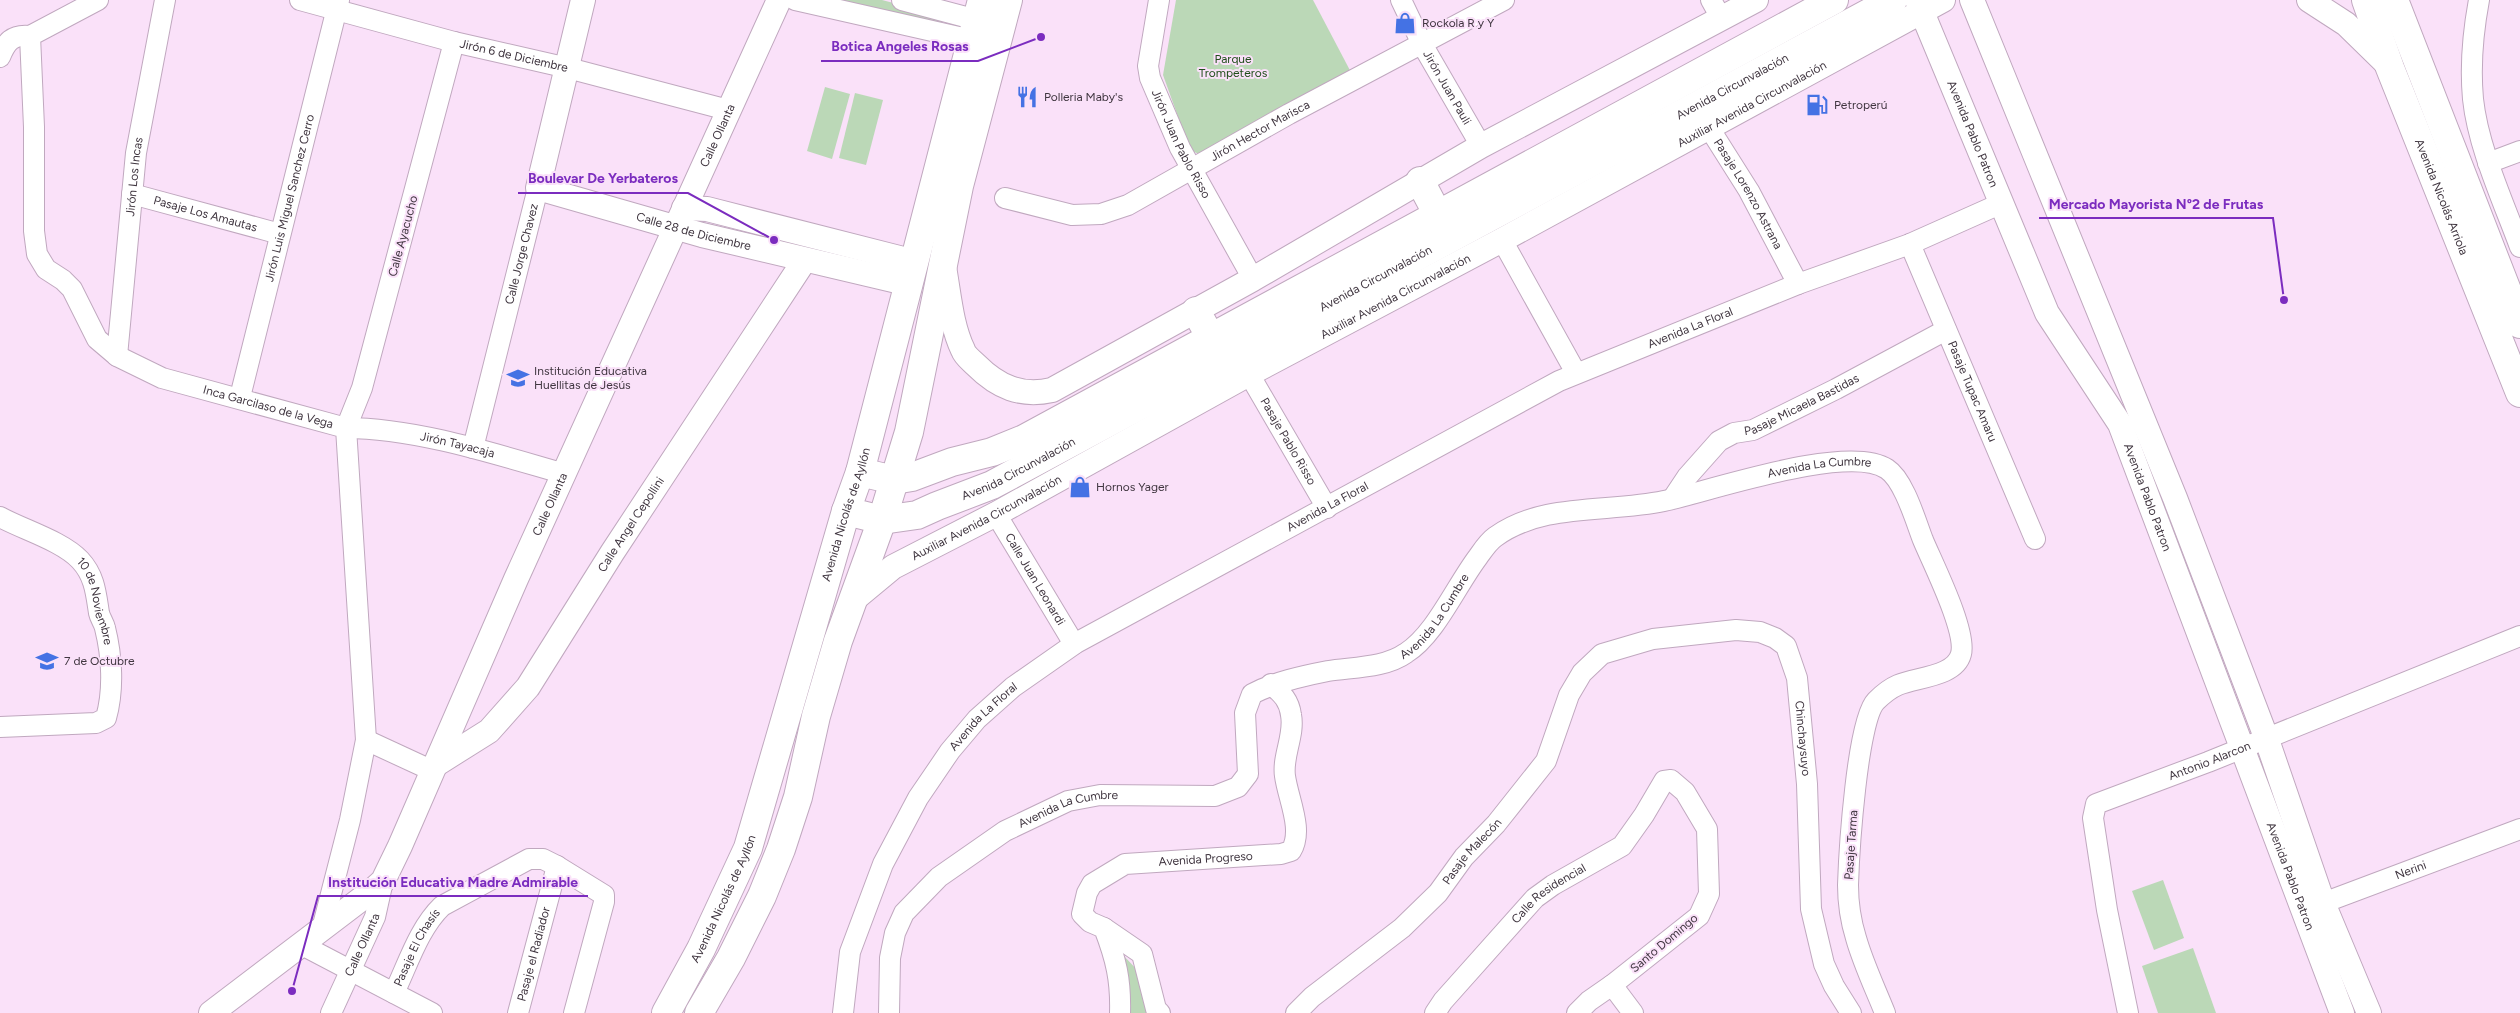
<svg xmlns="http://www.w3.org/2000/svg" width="2520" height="1013" viewBox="0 0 2520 1013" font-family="Figtree,sans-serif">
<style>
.green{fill:#bbd8b7}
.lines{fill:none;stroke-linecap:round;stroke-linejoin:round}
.minor-casing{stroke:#c0a8bf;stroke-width:22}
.tertiary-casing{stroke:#c0a8bf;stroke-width:26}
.primary-casing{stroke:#c0a8bf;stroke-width:30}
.minor{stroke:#fff;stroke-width:20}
.tertiary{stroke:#fff;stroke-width:24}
.primary{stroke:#fff;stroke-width:28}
.labels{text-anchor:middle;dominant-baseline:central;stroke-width:4;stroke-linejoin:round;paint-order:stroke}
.poi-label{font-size:12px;fill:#403640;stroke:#fae1f9;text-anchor:start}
.street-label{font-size:12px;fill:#403640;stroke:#fae1f9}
.park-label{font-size:12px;fill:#204e1b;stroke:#fae1f9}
.leader{fill:none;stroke:#7b2cbf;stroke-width:2}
.callout-dot{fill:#7b2cbf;stroke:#fae1f9;stroke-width:2}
.callout-label{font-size:14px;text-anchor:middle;font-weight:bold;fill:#7b2cbf;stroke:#fae1f9;stroke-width:4;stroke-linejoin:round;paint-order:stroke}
</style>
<rect width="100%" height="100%" fill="#fae1f9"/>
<!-- green -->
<g class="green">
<path d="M826 0H882L943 16 940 29Z"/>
<path d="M1176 0H1313L1354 78 1201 155 1190 150 1163 75Z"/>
<path d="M825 87 850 94 832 159 807 151Z"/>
<path d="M855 93 883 100 866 165 839 158Z"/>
<path d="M2163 880 2184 938 2154 950 2132 891Z"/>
<path d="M2193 948 2216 1013H2158L2142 966Z"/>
<path d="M1123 955 1140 973 1151 1013H1123Z"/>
</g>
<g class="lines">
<!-- minor casing -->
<g class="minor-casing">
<g id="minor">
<path id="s1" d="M98 0 30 36 34 127V231L37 254 46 269 63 280 72 289 97 339 117 356 162 378 346 428 366 740 350 820 322 929"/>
<path id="s2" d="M300 0 454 42 568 68 728 110"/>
<path d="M795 0 972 40"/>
<path d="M902 0 977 20"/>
<path id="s3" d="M1159 0 1148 66 1150 78 1180 148 1253 279"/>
<path id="s4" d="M1401 0 1422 44 1481 146"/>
<path d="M1711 0 1721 18"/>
<path d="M2479 0C2473 32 2470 66 2473 99 2478 147 2503 201 2520 247"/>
<path id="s5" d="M454 42 362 388 346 428C416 428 498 455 565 474"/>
<path d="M0 57C6 42 12 34 30 36"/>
<path id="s6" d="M1701 115 1749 191 1798 284"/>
<path d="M2488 163 2520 151"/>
<path id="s7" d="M132 194 280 234"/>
<path id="s8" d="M1005 198 1072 215 1101 214 1128 205 1289 114 1504 0"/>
<path d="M1502 240 1576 373"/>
<path id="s9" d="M1910 244 2035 539"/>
<path id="s10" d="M117 356 136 153 165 0"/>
<path id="s11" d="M1249 374 1327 508"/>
<path id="s12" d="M240 397 339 0"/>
<path id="s13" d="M473 448 538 188"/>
<path id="s14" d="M1673 498 1687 477 1719 441 1734 433 1753 430 1836 389 1946 330"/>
<path id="s15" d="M996 514 1074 644"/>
<path id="s16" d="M0 517C24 530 62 541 80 560 95 576 96 594 99 613 100 618 104 623 105 628 112 656 114 690 106 718L96 723 0 727"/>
<path d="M366 740 433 771"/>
<path id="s17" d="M2310 911 2323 903 2520 829"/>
<path d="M1104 928 1142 954 1156 1009 1160 1013"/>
<path d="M302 945 432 1013"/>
<path d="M1612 985 1633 1013"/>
<path id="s18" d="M394 993C408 964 419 928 442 906L529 859H543L557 866 604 895V902L574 1013"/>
<path id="s19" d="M331 1013 375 917 383 881"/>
<path id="s20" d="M518 1013 557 866"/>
<path id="s21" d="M843 1013 850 952 883 864 918 798 950 751 977 719 1013 687 1076 643 1559 381 1798 284 1910 244 2002 203"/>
<path id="s22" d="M889 1013 890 958 895 933 904 913 939 877 1005 831 1068 801 1100 795 1215 796 1238 787 1248 774 1245 713 1252 694C1275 682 1302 676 1328 671 1353 667 1385 668 1406 653 1435 635 1456 586 1478 557 1483 550 1488 542 1495 537 1543 502 1609 513 1664 501 1710 491 1848 443 1887 469 1904 480 1916 522 1923 540 1933 564 1967 631 1961 654 1955 677 1916 677 1898 685 1891 688 1882 695 1876 701 1857 720 1849 853 1848 885 1848 901 1851 922 1856 938 1863 963 1875 988 1885 1013"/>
<path id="s23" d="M1120 1013C1121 980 1116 959 1104 928L1090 922 1082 914 1087 893 1092 884 1125 864 1281 854 1291 851C1304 830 1288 799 1285 776 1282 756 1295 735 1291 715 1289 700 1282 694 1271 684"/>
<path id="s24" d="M1296 1013 1312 997 1402 928 1438 893 1464 857 1496 824 1546 761 1569 695 1582 673 1602 654 1653 639 1736 630 1760 632 1775 638 1786 646 1797 678 1807 784 1811 909 1824 964 1834 986 1851 1013"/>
<path id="s25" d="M1435 1013 1443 1001 1535 898 1553 885 1622 846 1644 815 1664 781 1671 780 1685 792 1707 829 1709 894 1699 916 1612 985 1589 1001 1577 1013"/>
<path id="s26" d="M2128 1013 2107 910 2093 818 2096 804 2208 762 2520 636"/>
</g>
</g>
<!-- tertiary casing -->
<g class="tertiary-casing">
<g id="tertiary">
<path id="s27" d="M583 0 538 188 702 235 910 284"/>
<path id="s28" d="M1917 0 2047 313 2120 424 2342 1013"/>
<path d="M1972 0 2175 498 2266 737 2323 903 2369 1013"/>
<path d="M2309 0 2346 24 2390 67"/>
<path d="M684 208 707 209 915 262"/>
<path d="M944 267C949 294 951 325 963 350 965 356 971 360 976 365 998 387 1021 397 1052 390L1253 279 1481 146 1756 0"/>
<path id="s29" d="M852 601 893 567 996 514 1249 374 1502 240 1943 0"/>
<path id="s30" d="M435 765 489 731 528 687 612 553 804 261"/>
<path id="s31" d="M211 1013 373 890 383 881 400 846 516 579 779 0"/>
</g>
</g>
<!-- primary casing -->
<g class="primary-casing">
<g id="primary">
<path id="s32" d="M2366 0 2390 68 2520 393"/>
<path d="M2394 0 2520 324"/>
<path d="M1420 181 1438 215"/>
<path d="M1196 311 1211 338"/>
<path d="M860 472 894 480 912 477 952 462 992 452 1024 439 1834 0"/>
<path id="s33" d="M846 511 882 520 917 515 937 506 992 485 1893 0"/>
<path id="s34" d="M666 1013 701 949 748 848 846 511 860 472 982 0"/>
<path d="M699 1013 731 958 762 896 781 849 798 797 816 716 838 641 882 520 909 432 959 186 1008 0"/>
</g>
</g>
<!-- minor -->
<use href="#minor" class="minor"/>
<!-- tertiary -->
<use href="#tertiary" class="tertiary"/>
<!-- primary -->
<use href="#primary" class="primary"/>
</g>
<!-- icons -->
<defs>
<g id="shop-bare" transform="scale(1.725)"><path d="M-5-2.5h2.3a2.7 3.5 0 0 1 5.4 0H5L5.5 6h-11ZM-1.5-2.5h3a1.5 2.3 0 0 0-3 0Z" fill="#4472e4" stroke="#fae1f9" stroke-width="2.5" paint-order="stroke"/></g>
<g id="restaurant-bare" transform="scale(1.725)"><path d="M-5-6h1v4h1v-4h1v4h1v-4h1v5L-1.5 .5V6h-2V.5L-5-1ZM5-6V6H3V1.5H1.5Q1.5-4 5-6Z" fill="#4472e4" stroke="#fae1f9" stroke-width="2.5" paint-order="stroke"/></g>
<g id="fuel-bare" transform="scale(1.725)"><path d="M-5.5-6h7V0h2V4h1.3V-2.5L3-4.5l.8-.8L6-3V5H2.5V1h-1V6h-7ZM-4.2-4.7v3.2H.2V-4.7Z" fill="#4472e4" stroke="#fae1f9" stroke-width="2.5" paint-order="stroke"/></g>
<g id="school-bare" transform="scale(1.725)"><path d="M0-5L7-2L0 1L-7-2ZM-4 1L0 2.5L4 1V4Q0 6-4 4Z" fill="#4472e4" stroke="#fae1f9" stroke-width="2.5" paint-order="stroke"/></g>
</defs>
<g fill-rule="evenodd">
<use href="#shop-bare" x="1405" y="23"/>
<use href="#restaurant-bare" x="1027" y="97"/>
<use href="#fuel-bare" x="1817" y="105"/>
<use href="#school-bare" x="518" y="378"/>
<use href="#shop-bare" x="1080" y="487"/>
<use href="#school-bare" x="47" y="661"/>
</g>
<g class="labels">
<!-- poi labels -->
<g class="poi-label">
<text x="1422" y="23">Rockola R y Y</text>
<text x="1044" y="97">Polleria Maby's</text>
<text x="1834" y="105">Petroperú</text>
<text x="534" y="371">Institución Educativa<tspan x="534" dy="14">Huellitas de Jesús</tspan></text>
<text x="1096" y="487">Hornos Yager</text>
<text x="64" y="661">7 de Octubre</text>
</g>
<!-- street labels -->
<g class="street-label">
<text stroke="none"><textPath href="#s2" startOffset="221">Jirón 6 de Diciembre</textPath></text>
<text stroke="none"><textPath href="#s4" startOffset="99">Jirón Juan Pauli</textPath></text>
<text stroke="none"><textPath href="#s33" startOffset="994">Avenida Circunvalación</textPath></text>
<text stroke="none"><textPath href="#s29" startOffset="1029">Auxiliar Avenida Circunvalación</textPath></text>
<text stroke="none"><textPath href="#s8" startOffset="278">Jirón Hector Marisca</textPath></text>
<text stroke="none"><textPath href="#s28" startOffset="145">Avenida Pablo Patron</textPath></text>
<text stroke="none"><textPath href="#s31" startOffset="1034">Calle Ollanta</textPath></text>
<text stroke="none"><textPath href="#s3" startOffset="152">Jirón Juan Pablo Risso</textPath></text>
<text stroke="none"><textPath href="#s10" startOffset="180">Jirón Los Incas</textPath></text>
<text stroke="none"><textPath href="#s6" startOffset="92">Pasaje Lorenzo Astrana</textPath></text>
<text stroke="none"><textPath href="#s32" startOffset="211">Avenida Nicolás Arriola</textPath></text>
<text stroke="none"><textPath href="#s12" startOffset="205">Jirón Luis Miguel Sanchez Cerro</textPath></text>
<text stroke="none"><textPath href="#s7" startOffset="76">Pasaje Los Amautas</textPath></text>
<text stroke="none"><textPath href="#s27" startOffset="355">Calle 28 de Diciembre</textPath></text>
<text transform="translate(403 236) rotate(-75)">Calle Ayacucho</text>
<text stroke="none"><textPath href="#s13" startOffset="200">Calle Jorge Chavez</textPath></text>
<text stroke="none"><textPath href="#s33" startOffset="589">Avenida Circunvalación</textPath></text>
<text stroke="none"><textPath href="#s29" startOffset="624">Auxiliar Avenida Circunvalación</textPath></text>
<text stroke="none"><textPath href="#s21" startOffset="1145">Avenida La Floral</textPath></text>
<text stroke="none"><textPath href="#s9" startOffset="160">Pasaje Tupac Amaru</textPath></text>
<text stroke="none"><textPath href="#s14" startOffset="164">Pasaje Micaela Bastidas</textPath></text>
<text stroke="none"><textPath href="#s1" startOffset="588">Inca Garcilaso de la Vega</textPath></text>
<text stroke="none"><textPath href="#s11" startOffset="78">Pasaje Pablo Risso</textPath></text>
<text stroke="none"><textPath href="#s5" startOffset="514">Jirón Tayacaja</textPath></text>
<text stroke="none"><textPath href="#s33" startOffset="184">Avenida Circunvalación</textPath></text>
<text stroke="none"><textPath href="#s22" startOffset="1215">Avenida La Cumbre</textPath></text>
<text stroke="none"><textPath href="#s28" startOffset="550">Avenida Pablo Patron</textPath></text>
<text stroke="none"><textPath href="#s31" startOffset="629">Calle Ollanta</textPath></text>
<text stroke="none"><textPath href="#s21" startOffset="740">Avenida La Floral</textPath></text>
<text stroke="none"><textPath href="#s34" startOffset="532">Avenida Nicolás de Ayllón</textPath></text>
<text stroke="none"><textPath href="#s29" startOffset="159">Auxiliar Avenida Circunvalación</textPath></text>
<text stroke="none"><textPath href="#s30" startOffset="315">Calle Angel Cepollini</textPath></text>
<text stroke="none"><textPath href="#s15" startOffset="76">Calle Juan Leonardi</textPath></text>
<text stroke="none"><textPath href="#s16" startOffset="136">10 de Noviembre</textPath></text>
<text stroke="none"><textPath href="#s22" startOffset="780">Avenida La Cumbre</textPath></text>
<text stroke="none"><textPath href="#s21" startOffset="335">Avenida La Floral</textPath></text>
<text stroke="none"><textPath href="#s24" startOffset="765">Chinchaysuyo</textPath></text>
<text stroke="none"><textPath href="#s26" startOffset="334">Antonio Alarcon</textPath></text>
<text stroke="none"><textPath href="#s22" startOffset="301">Avenida La Cumbre</textPath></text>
<text transform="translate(1851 845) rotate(-86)">Pasaje Tarma</text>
<text stroke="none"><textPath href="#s24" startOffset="240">Pasaje Malecón</textPath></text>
<text stroke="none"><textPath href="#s23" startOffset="265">Avenida Progreso</textPath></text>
<text stroke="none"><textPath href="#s17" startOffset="109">Nerini</textPath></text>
<text stroke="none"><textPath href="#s28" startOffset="955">Avenida Pablo Patron</textPath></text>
<text stroke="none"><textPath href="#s25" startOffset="166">Calle Residencial</textPath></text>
<text stroke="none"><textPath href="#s34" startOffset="128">Avenida Nicolás de Ayllón</textPath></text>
<text transform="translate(1664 943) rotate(-40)">Santo Domingo</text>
<text stroke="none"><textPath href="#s19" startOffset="75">Calle Ollanta</textPath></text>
<text stroke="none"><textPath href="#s18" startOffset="51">Pasaje El Chasís</textPath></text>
<text stroke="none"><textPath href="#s20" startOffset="61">Pasaje el Radiador</textPath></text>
</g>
<!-- park labels -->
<g class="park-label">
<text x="1233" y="59">Parque<tspan x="1233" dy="14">Trompeteros</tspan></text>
</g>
</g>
<!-- callouts -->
<path class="leader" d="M1041 37L978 61H821M774 240L688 193H518M2284 300L2273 218H2039M292 991L318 896H588"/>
<g class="callout-dot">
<circle cx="1041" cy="37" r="5"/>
<circle cx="774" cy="240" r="5"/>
<circle cx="2284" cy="300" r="5"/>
<circle cx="292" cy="991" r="5"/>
</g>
<g class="callout-label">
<text x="900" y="51">Botica Angeles Rosas</text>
<text x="603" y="183">Boulevar De Yerbateros</text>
<text x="2156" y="209">Mercado Mayorista N°2 de Frutas</text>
<text x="453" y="887">Institución Educativa Madre Admirable</text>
</g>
</svg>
